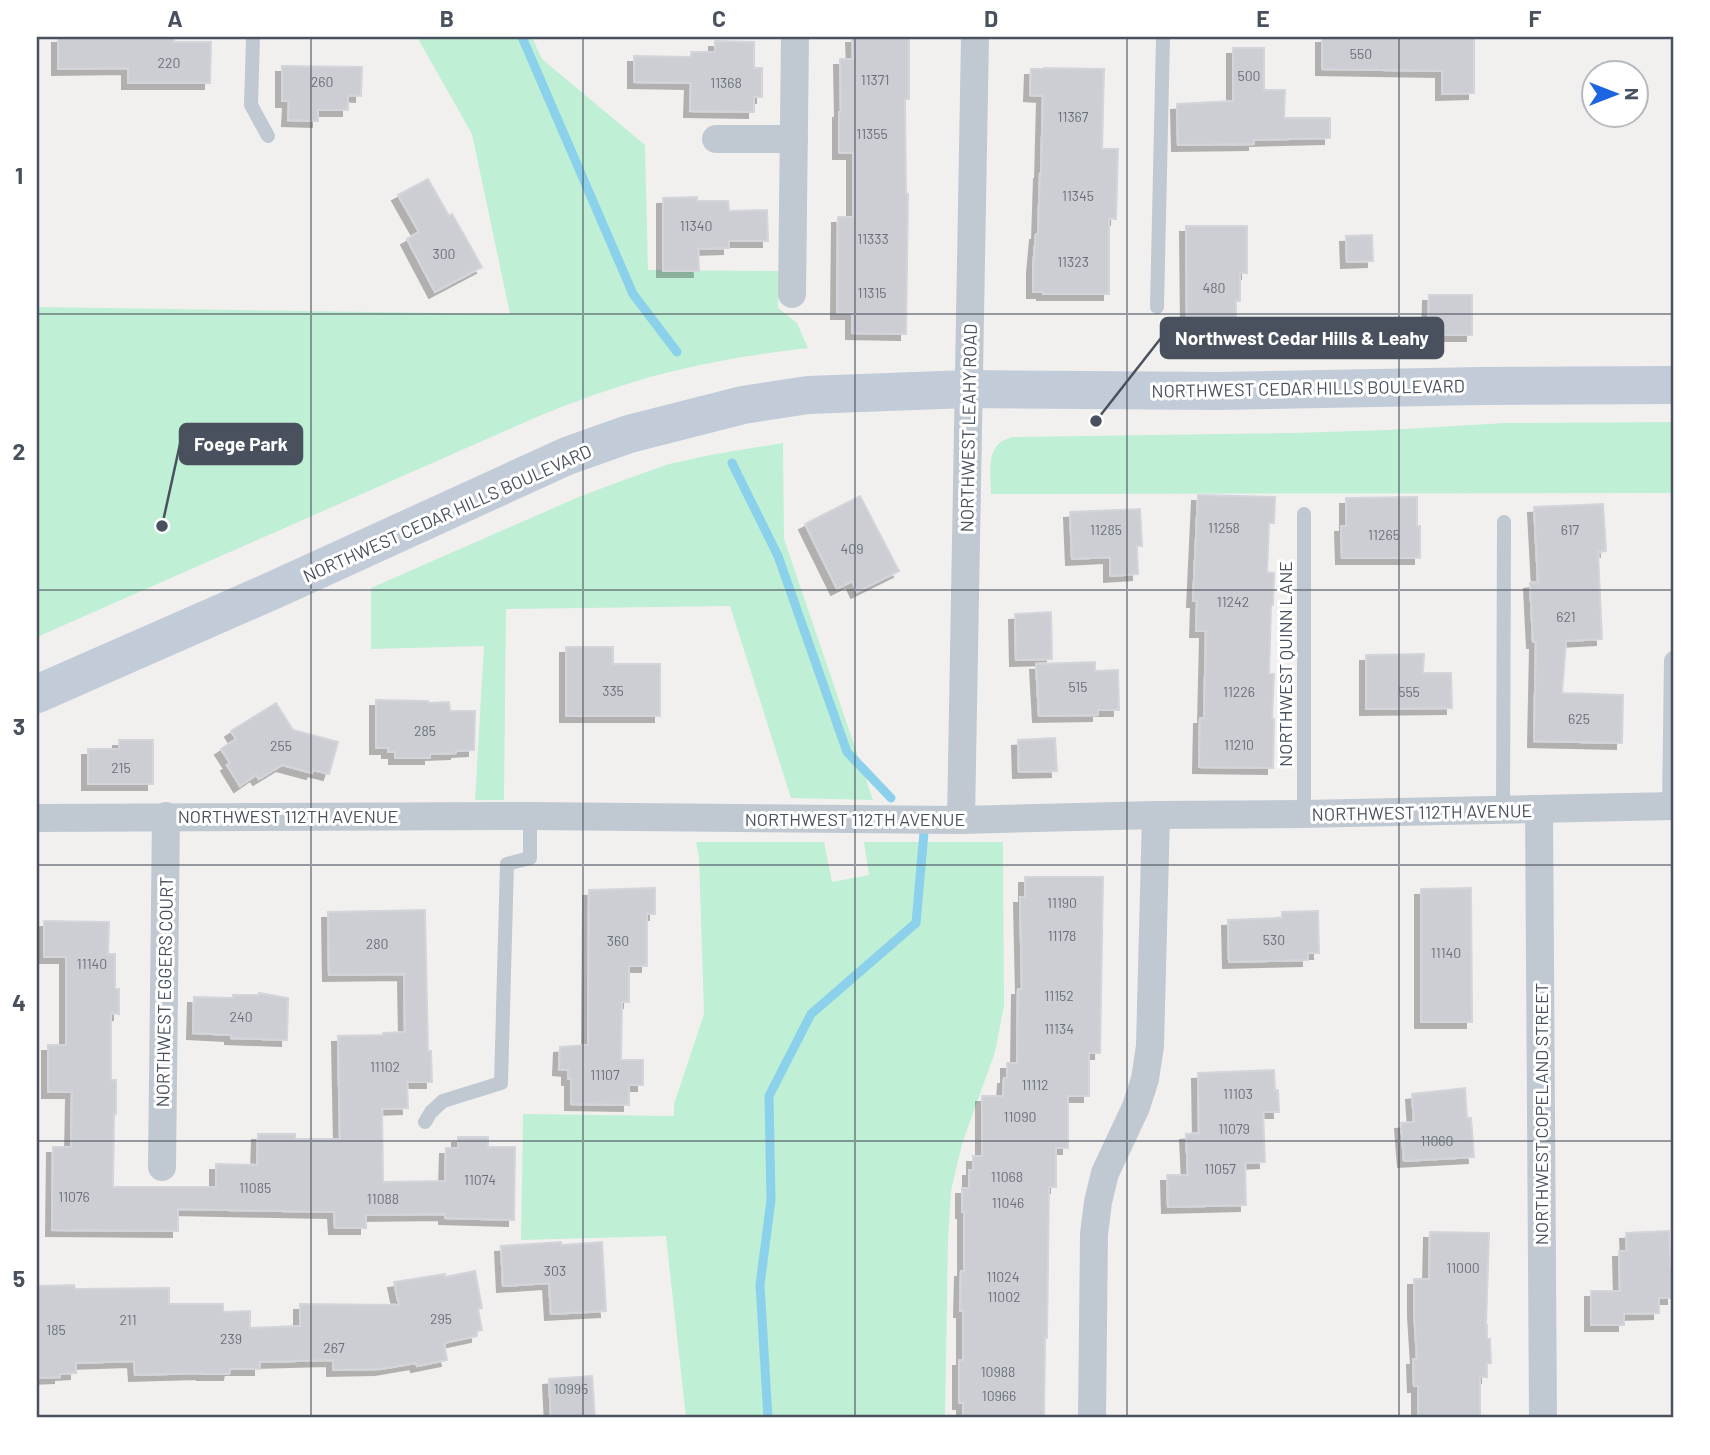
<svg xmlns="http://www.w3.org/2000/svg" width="1710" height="1455" viewBox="0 0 1710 1455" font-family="Barlow,sans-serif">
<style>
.green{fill:#bfefd4}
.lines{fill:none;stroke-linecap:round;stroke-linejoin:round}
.stream{stroke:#8cd1eb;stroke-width:9}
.building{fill:#ccced4;stroke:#d3d5db;stroke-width:2;filter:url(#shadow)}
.service{stroke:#c0c9d1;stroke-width:14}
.minor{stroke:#c0c9d1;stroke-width:28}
.secondary{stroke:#c2cbd8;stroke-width:38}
.grid{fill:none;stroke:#48515d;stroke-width:2;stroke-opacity:0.55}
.labels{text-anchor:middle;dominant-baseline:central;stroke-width:6;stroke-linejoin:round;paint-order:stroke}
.number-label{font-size:14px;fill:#69707b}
.street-label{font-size:18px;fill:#48515d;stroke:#fff}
.leader{fill:none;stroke:#48515d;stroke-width:2.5}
.callout-dot{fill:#48515d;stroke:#fff;stroke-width:2.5}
.callout{fill:#48515d;stroke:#48515d;stroke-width:2.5}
.callout-label{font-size:19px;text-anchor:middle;font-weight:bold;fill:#fff}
.neatline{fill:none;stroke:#48515d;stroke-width:2.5}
.grid-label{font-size:23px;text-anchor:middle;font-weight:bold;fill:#48515d}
</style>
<defs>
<filter id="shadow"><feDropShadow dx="-6" dy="6" stdDeviation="0" flood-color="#0004"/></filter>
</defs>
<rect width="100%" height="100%" fill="#f2f0ef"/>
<!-- green -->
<g class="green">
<path d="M417 37H532L542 59 645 145 648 270 779 271 778 308 797 323 808 348C755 354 701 363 650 377 612 388 575 401 539 416L37 637V307L510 314 472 134Z"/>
<path d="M1673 422V493L991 494C991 478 986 452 1001 442 1004 439 1008 439 1012 437L1294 433 1387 430 1505 423Z"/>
<path d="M783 443 784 539 873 800 791 798 730 606 506 609 504 800H475L484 646 371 649V588L581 496 624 480 669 464 710 455Z"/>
<path d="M696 842H824L832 882 869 875 864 842H1003L1004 1006 995 1052 962 1144 951 1191 948 1241 945 1418H686L666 1236 521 1240 523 1114 674 1116V1104L704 1014 699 857Z"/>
</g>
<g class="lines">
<!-- stream -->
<g class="stream">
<path d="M522 37 633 294 677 352"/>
<path d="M732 463 778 556 847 752 891 798"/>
<path d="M768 1418 760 1285 771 1200 769 1096 811 1014 916 923 924 832"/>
</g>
</g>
<!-- building -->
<g class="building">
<path d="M58 37 174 38V42H211L210 83H128V68L58 69Z"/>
<path d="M852 37H909V99H905L906 194H908L906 334 852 333V313H837L838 217H853V153H839V112H841L840 59H853Z"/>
<path d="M1322 37 1474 38V93L1442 94V71L1322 69Z"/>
<path d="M715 41 754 42V68H762V97H754V112L690 111 691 83 634 82V56L691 57V52H715Z"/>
<path d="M1233 48H1264V90H1285L1284 118H1330V138L1254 140V144L1178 145 1177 104 1233 101Z"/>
<path d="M282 66 362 67 361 96 348 95V110H318V121L288 120 289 101H282Z"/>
<path d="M1044 68 1104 69 1102 149H1118L1116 219 1109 218V294H1043V292H1033V267L1036 234H1038L1040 173H1041L1043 96 1030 95 1031 69H1044Z"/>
<path d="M428 179 449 216 452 214 482 267 435 292 407 239 419 232 398 195Z"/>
<path d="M697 197V201H728L729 211 767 210 768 241H729V248L698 249 699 271H663V198Z"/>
<path d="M1186 226H1247V273H1240V301H1236V323H1187Z"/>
<path d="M1372 235 1373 261 1347 262 1346 236Z"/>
<path d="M1429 295H1472V335H1428Z"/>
<path d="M1198 495 1275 497 1274 523H1269L1267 572 1274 573 1273 605H1271L1269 674H1274L1272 719H1274L1273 768 1199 767 1200 718H1204L1206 631H1196L1197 601H1193Z"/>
<path d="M860 496 899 571 857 592 852 581 837 589 805 524Z"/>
<path d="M1417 497V526H1420V558H1342L1341 526H1346V498Z"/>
<path d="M1603 504 1606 551 1598 552 1602 639 1566 641 1562 693 1623 695 1622 743 1534 741 1536 642H1533L1530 583 1538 582 1534 507Z"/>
<path d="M1140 509 1142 546H1137L1138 574 1110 576V557L1072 559 1070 512Z"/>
<path d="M1051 612 1052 659 1016 660 1015 614Z"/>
<path d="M566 647H613V664H660V716H566Z"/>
<path d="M1424 654 1423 673H1451L1452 708 1366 709V655Z"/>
<path d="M1095 662V671L1118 670 1119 710H1098V715L1039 716 1036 664Z"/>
<path d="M376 700 428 701V703L449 702 450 711H475L474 750 456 751V753L430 754V758H395V752H388V748H376Z"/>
<path d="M276 703 293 730 338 742 329 774 313 770 312 773 282 765 259 779 256 775 240 786 227 765 230 763 221 749 236 739 231 731Z"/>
<path d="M1055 738 1057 771 1019 772 1018 740Z"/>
<path d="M119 740H153V784H88V749H119Z"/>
<path d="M1025 877H1103L1100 1053H1089V1096H1068V1148H1056V1187H1049L1047 1338H1045L1044 1418H963V1403H959V1360H963V1311H960L961 1271H964V1212H962V1188H969V1170H973V1156H982V1096H1003L1004 1078H1007V1063H1017L1018 989H1022L1020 897H1025Z"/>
<path d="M655 888V914H647V966H629V1002H622L621 1060H643V1085H629V1105L571 1104V1079H568V1070L559 1069 560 1047 588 1045 589 890Z"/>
<path d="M1471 888 1472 1022H1421V889Z"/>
<path d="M425 910 428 1051H431L432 1082H407L408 1108 382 1109 383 1182 445 1181 446 1148H458V1137H488V1147H515L514 1220 445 1218V1214L366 1215V1228H335L334 1212 178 1209V1231L52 1230 53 1147H71L72 1092H48V1045H66V957H44V921L109 922 108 954H115V989H119V1014L111 1013V1080H116V1114H114L113 1187H216V1164L257 1165 258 1134H295V1139H340L338 1036 383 1035V1033L405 1032 404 974 329 975 328 912Z"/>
<path d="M1318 911 1319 953H1308V960L1229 962 1228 920 1282 918V912Z"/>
<path d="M259 993 288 998 287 1040 231 1038V1035L193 1033 194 997 233 998V995H259Z"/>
<path d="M1274 1070 1275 1090H1278L1279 1112H1263L1265 1162 1245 1163 1246 1205 1168 1207 1167 1175H1188L1186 1134 1199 1133 1198 1073Z"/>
<path d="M1465 1088 1467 1118H1471L1474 1157 1404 1161 1401 1123 1414 1122 1412 1094Z"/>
<path d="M1669 1231 1670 1267H1673V1298H1659V1313L1624 1314V1325H1591V1291H1620L1619 1251H1627L1626 1233Z"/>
<path d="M1430 1232 1489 1233 1486 1325H1487V1339H1490L1491 1363H1487V1377H1480V1418H1418V1386H1414L1413 1359H1417L1414 1311V1279H1429Z"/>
<path d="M561 1242V1245L602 1242 606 1311 551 1314 549 1283 503 1286 501 1246Z"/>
<path d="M475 1271 482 1308 478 1309 482 1330 477 1331V1336L444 1343 447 1360 417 1366 416 1363 381 1369 333 1370V1360L260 1362V1369H230L229 1374H203V1373L135 1375 134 1361 76 1363V1373L60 1374V1377L37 1378V1286L74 1285 75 1289 169 1288V1304H223V1312L250 1311V1328L300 1326V1304L399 1305 394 1282 445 1274V1277Z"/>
<path d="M592 1376 595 1418H551L549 1379Z"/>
</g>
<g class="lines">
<!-- service -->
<g class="service">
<path d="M253 37 251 105 268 136"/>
<path d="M1157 307 1163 37"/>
<path d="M1304 514V814"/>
<path d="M1669 806 1671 660 1673 658"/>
<path d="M1503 810 1504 522"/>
<path d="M425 1122 431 1112 443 1101 501 1083 507 864 530 858V816"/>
</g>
<!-- minor -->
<g class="minor">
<path d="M716 139H794"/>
<path d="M792 294 795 37"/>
<path d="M1539 809 1543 1418"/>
<path d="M37 818 530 816 961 820 1156 815 1304 814 1673 806"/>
<path d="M961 820 975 37"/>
<path d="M162 1167 166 816"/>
<path d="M1092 1418 1094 1234 1098 1202 1105 1173 1136 1107 1145 1079 1150 1046 1156 815"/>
</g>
<!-- secondary -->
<path class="secondary" d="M37 694 276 589 567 456 629 434 743 405 808 395 968 389 1219 391 1481 386 1673 385"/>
</g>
<!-- grid -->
<path class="grid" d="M311 37V1418M583 37V1418M855 37V1418M1127 37V1418M1399 37V1418M37 314H1673M37 590H1673M37 865H1673M37 1141H1673"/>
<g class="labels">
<!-- number labels -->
<g class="number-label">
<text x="1361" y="53">550</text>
<text x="169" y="62">220</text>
<text x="1249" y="75">500</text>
<text x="875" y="79">11371</text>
<text x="322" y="81">260</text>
<text x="726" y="82">11368</text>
<text x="1073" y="116">11367</text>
<text x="872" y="133">11355</text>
<text x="1078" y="195">11345</text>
<text x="696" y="225">11340</text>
<text x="873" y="238">11333</text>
<text x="444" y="253">300</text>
<text x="1073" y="261">11323</text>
<text x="1214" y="287">480</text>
<text x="872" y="292">11315</text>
<text x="1224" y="527">11258</text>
<text x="1106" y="529">11285</text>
<text x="1570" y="529">617</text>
<text x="1384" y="534">11265</text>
<text x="852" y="548">409</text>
<text x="1233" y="601">11242</text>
<text x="1566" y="616">621</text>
<text x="1078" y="686">515</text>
<text x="613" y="690">335</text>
<text x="1239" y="691">11226</text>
<text x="1409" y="691">555</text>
<text x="1579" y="718">625</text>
<text x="425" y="730">285</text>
<text x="1239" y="744">11210</text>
<text x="281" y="745">255</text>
<text x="121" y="767">215</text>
<text x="1062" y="902">11190</text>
<text x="1062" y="935">11178</text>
<text x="1274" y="939">530</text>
<text x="618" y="940">360</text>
<text x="377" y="943">280</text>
<text x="1446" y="952">11140</text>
<text x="92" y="963">11140</text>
<text x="1059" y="995">11152</text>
<text x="241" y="1016">240</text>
<text x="1059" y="1028">11134</text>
<text x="385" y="1066">11102</text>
<text x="605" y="1074">11107</text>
<text x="1035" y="1084">11112</text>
<text x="1238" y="1093">11103</text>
<text x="1020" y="1116">11090</text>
<text x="1234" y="1128">11079</text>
<text x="1437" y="1140">11060</text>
<text x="1220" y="1168">11057</text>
<text x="1007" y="1176">11068</text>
<text x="480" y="1179">11074</text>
<text x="255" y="1187">11085</text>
<text x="74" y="1196">11076</text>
<text x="383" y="1198">11088</text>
<text x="1008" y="1202">11046</text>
<text x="1463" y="1267">11000</text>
<text x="555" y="1270">303</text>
<text x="1003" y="1276">11024</text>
<text x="1004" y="1296">11002</text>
<text x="441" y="1318">295</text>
<text x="128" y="1319">211</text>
<text x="56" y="1329">185</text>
<text x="231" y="1338">239</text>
<text x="334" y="1347">267</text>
<text x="998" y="1371">10988</text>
<text x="571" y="1388">10995</text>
<text x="999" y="1395">10966</text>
</g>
<!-- street labels -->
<g class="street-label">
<text transform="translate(1308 388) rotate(-1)">NORTHWEST CEDAR HILLS BOULEVARD</text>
<text transform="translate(968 428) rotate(-89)">NORTHWEST LEAHY ROAD</text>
<text transform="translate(447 513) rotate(-24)">NORTHWEST CEDAR HILLS BOULEVARD</text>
<text transform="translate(1285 664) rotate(-90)">NORTHWEST QUINN LANE</text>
<text transform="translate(1422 812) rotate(-1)">NORTHWEST 112TH AVENUE</text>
<text x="288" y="816">NORTHWEST 112TH AVENUE</text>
<text x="855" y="819">NORTHWEST 112TH AVENUE</text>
<text transform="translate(164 992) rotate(-89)">NORTHWEST EGGERS COURT</text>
<text transform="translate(1541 1114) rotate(-90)">NORTHWEST COPELAND STREET</text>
</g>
</g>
<!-- callouts -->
<path class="leader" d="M1096 421L1161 338M162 526L180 444"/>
<g class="callout-dot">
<circle cx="1096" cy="421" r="7"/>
<circle cx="162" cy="526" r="7"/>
</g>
<g class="callout">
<rect x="1161" y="318" width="282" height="40" rx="7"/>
<rect x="180" y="424" width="122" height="40" rx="7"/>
</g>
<g class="callout-label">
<text x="1302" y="345">Northwest Cedar Hills &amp; Leahy</text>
<text x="241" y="451">Foege Park</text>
</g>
<!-- border -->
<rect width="1710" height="1455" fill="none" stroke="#ffffff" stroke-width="77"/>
<!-- north arrow -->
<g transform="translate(1615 94) rotate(90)"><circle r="33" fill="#ffffff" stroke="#b6b9be" stroke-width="2"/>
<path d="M0-5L12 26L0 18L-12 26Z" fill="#1b65e0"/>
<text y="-10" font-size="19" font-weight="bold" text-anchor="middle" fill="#48515d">N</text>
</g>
<rect x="38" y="38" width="1634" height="1378" class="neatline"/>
<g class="grid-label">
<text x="175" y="27">A</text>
<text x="447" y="27">B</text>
<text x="719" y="27">C</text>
<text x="991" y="27">D</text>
<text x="1263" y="27">E</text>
<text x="1535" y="27">F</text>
<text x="19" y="184">1</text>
<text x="19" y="460">2</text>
<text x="19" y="735">3</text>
<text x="19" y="1011">4</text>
<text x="19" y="1287">5</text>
</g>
</svg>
